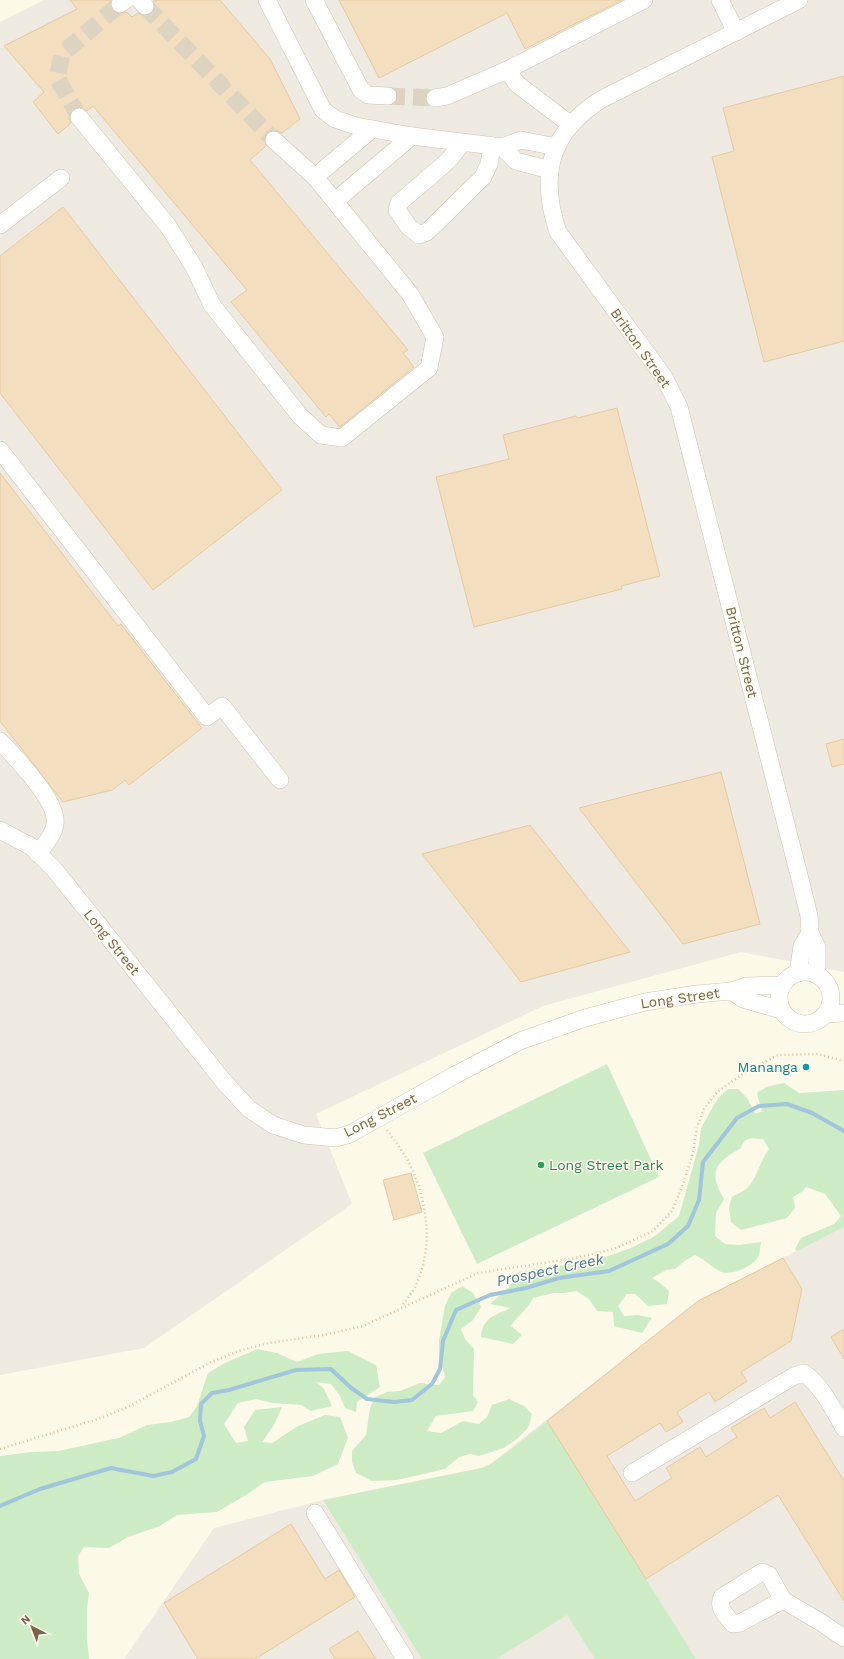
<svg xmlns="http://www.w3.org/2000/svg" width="844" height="1659" viewBox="0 0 844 1659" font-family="'Work Sans',sans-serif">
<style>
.industrial{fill:#eeeae1}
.green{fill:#cdebc5}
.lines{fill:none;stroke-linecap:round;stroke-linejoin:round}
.stream{stroke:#a1c5da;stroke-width:4}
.building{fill:#f3debf;stroke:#e6c99e}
.minor-tunnel{stroke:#dcd4c1;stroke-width:17;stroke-dasharray:17 8;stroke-linecap:butt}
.minor-casing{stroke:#cfc3ad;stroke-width:18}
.path{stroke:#d9c2a1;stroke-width:2.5;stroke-dasharray:1 3;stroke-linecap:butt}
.minor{stroke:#fff;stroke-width:17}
.culture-dot{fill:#0f9aa8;stroke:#fffcef;stroke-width:1.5}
.leisure-dot{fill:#2e9e5b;stroke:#fffcef;stroke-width:1.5}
.labels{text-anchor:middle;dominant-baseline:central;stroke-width:3;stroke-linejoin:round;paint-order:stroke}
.street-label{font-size:14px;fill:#78644b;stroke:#fffcef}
.culture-label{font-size:14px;fill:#0d838f;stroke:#fffcef;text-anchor:end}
.leisure-label{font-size:14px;fill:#27864d;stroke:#fffcef;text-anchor:start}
.water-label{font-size:15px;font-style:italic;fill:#467793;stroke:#fffcef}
</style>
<rect width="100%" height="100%" fill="#fdf9e8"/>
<!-- industrial -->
<g class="industrial">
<path d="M44 0H844V972L741 952 543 1006 316 1114 352 1204 144 1348 0 1375V22Z"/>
<path d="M844 1227V1659H124L214 1528 323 1500 482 1468 489 1465 699 1300Z"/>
</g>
<!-- green -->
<g class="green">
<path d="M607 1064 659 1177 477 1264 423 1153Z"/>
<path d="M784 1083 799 1093 844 1090V1227L797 1251 795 1249 801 1238 834 1224 841 1216 825 1194 806 1187 803 1191 793 1197 795 1208 787 1218 741 1230 731 1222 729 1207 732 1197C737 1194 745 1191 749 1186 758 1175 760 1161 769 1149L763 1139C752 1139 745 1135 741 1148 714 1164 708 1171 724 1199L716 1213 715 1236 725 1244 739 1245 761 1242C760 1246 760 1254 758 1257 752 1267 730 1277 719 1271 710 1266 704 1259 695 1255L686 1260 675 1269 666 1270 652 1278 659 1282 669 1291 667 1304 648 1306 635 1294H627L618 1306 624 1316 638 1315 652 1318 642 1333 614 1326 613 1312 597 1311 589 1299 576 1291 564 1293H554L533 1298C528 1309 518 1315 511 1326L522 1335 513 1344 481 1337C482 1318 496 1314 511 1308L490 1304 509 1287 518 1272 597 1260 631 1248 655 1236 679 1216 699 1145 701 1128 718 1098 728 1089H738L747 1098 755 1113 762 1112 757 1093 766 1087Z"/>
<path d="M462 1286 473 1293 481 1307 473 1320 461 1329 465 1339 474 1349 473 1395 478 1402 473 1411 436 1416 427 1431 441 1433 463 1421 479 1424 487 1417 492 1405 509 1399 524 1406 532 1414 528 1428 517 1439 504 1448 479 1456 470 1454 459 1457 445 1469 397 1480 372 1481 356 1473 352 1462V1451L366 1435 370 1408 375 1397 387 1392 400 1391 420 1383 439 1385 445 1377 439 1355V1340L445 1306 451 1293Z"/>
<path d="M257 1349 277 1353 297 1362 318 1354 348 1351 376 1365 380 1387 357 1402 356 1412 345 1408 340 1396 331 1384 316 1382 324 1389 332 1406 311 1411 301 1405 272 1403 256 1399 238 1403 224 1424 236 1443 248 1441 244 1427 255 1410 282 1407 274 1425 262 1442 272 1443 298 1426 325 1415 340 1417 348 1438 338 1464 313 1476 265 1482 246 1495 217 1512 177 1515 160 1526 128 1537 109 1548 84 1547 78 1556 79 1574 89 1593 87 1608V1638L89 1659H0V1456L32 1452 58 1451 119 1438 147 1425 171 1422 189 1417 197 1406 208 1373 223 1364Z"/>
<path d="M547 1421 696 1659H595L567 1615 496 1659H422L323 1500 482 1468 494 1462Z"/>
</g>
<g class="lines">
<!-- stream -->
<path class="stream" d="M0 1506 40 1489 111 1468 153 1476 172 1472 196 1459 204 1436 200 1421 201 1404 212 1393 229 1390 296 1370 331 1369 350 1387 367 1399 394 1402 412 1400 432 1384 440 1369 443 1341 456 1310 490 1295 526 1288 559 1278 609 1271 668 1244 688 1226 699 1200 703 1162 737 1118 759 1106 787 1104 812 1113 844 1131"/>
</g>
<!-- building -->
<g class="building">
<path d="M70 0H111L112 9 115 13 121 14 127 12 132 17 138 13 146 16 151 14 154 9V0H220L270 59 300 119 282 133 276 130 267 133 264 138 266 146 250 160 408 350 403 353 414 367 340 427 329 414 326 417 231 302 247 290 93 106 87 111 82 108 73 109 70 114 69 119 71 123 58 134 33 102 44 92 4 46 77 9Z"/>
<path d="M339 0H622L525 49 507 13 379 78Z"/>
<path d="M844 76V341L764 362 712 157 734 151 723 108Z"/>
<path d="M63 207 282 490 153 590 0 393V256Z"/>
<path d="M617 408 660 576 621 586 622 589 474 627 436 477 509 459 503 435 576 416 577 418Z"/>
<path d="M0 473 118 626 121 624 202 728 129 785 125 780 112 790 63 802 0 721Z"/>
<path d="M844 739V764L832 767 826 744Z"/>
<path d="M721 772 760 924 683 944 579 808Z"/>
<path d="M530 825 630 952 521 982 422 854Z"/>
<path d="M411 1173 422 1212 394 1220 383 1180Z"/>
<path d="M783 1258 802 1289 791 1341 741 1372 747 1381 715 1402 709 1392 677 1412 683 1422 666 1432 660 1423 607 1456 635 1501 672 1478 666 1468 700 1447 706 1457 737 1437 731 1428 764 1408 770 1418 795 1402 844 1481V1601L778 1495 646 1579 547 1421 698 1301Z"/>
<path d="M844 1329V1359L831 1337Z"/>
<path d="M291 1524 325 1579 339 1570 355 1597 255 1659H198L164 1603Z"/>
<path d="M358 1631 376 1659H335L329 1649Z"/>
</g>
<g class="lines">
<!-- minor-tunnel -->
<g class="minor-tunnel">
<path d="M145 6 274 140"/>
<path d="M388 96 435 98"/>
<path d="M79 117 57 78 62 54 120 4"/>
</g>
<!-- minor casing -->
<g class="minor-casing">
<g id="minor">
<path d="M140 0 145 6"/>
<path d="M267 0 323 110 335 119 356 126 412 136 502 147 521 140 557 147"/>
<path d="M314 0 361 90 368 95 388 96"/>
<path d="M720 0 736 32"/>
<path d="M799 0 602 99C549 132 539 175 558 232L664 377 679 407 800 879 809 916 810 933 817 947V975"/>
<path d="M120 4 126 0"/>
<path d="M507 70 517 84 571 125"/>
<path d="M435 98 447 96 507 70 644 0"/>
<path d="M79 117 168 226 194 267 212 305 300 416 321 435 342 438 429 368 435 337 410 294 315 177 274 140"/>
<path d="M462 143 449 160 399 203 397 210 409 227 419 235 427 232 483 177 489 164 492 146"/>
<path d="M502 147 516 161 550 170"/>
<path d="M315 177 372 129"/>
<path d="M335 201 412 136"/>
<path d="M0 225 61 178"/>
<path d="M0 450 207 717 222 706 280 780"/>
<path d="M0 741C15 757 59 802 55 824 54 835 44 845 38 854"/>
<path d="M0 830 32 847 54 869 225 1083 249 1109 273 1125 304 1135 336 1138 350 1134 455 1075 520 1041 585 1018 645 1002 697 994 731 991 746 986 782 985"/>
<circle cx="805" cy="998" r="26"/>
<path d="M798 973 802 946 810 933"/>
<path d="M731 991 743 999 781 1010"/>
<path d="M826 1014 844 1013"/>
<path d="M632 1473 794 1376 804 1373C822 1386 833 1409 844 1428"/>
<path d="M315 1513 405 1659"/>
<path d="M783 1600 740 1623 733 1624C726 1615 717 1608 722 1597L762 1572 769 1575 783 1600 822 1623 844 1638"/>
</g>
</g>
<!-- path -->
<g class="path">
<path d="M387 1130C394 1140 402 1150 408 1161 427 1197 434 1244 417 1283 414 1291 407 1298 402 1306"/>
<path d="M0 1449 98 1419 128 1407 211 1362 239 1351 269 1343 324 1335 363 1326 478 1273 575 1258 614 1249 653 1231 672 1211 683 1184 693 1153 697 1127 704 1109 717 1092 747 1071 778 1055 818 1054 844 1061"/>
</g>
<!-- minor -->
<use href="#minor" class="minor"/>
</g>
<!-- markers -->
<circle class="culture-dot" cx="806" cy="1067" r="4"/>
<circle class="leisure-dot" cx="541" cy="1165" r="4"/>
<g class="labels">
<!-- street labels -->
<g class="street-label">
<text transform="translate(641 348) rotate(55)">Britton Street</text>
<text transform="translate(742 652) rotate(76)">Britton Street</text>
<text transform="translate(112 942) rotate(51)">Long Street</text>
<text transform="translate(680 998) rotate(-8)">Long Street</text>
<text transform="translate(380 1115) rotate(-27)">Long Street</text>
</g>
<!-- culture labels -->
<g class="culture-label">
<text x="798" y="1067">Mananga</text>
</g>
<!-- leisure labels -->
<g class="leisure-label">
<text x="549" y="1165">Long Street Park</text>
</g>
<!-- water labels -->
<g class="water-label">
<text transform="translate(550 1270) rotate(-12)">Prospect Creek</text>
</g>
</g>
<!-- north arrow -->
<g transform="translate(32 1627) rotate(318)" stroke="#fffcef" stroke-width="3" paint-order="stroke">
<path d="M0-3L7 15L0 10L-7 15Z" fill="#78644b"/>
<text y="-6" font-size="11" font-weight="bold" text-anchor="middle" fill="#78644b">N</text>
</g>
</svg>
